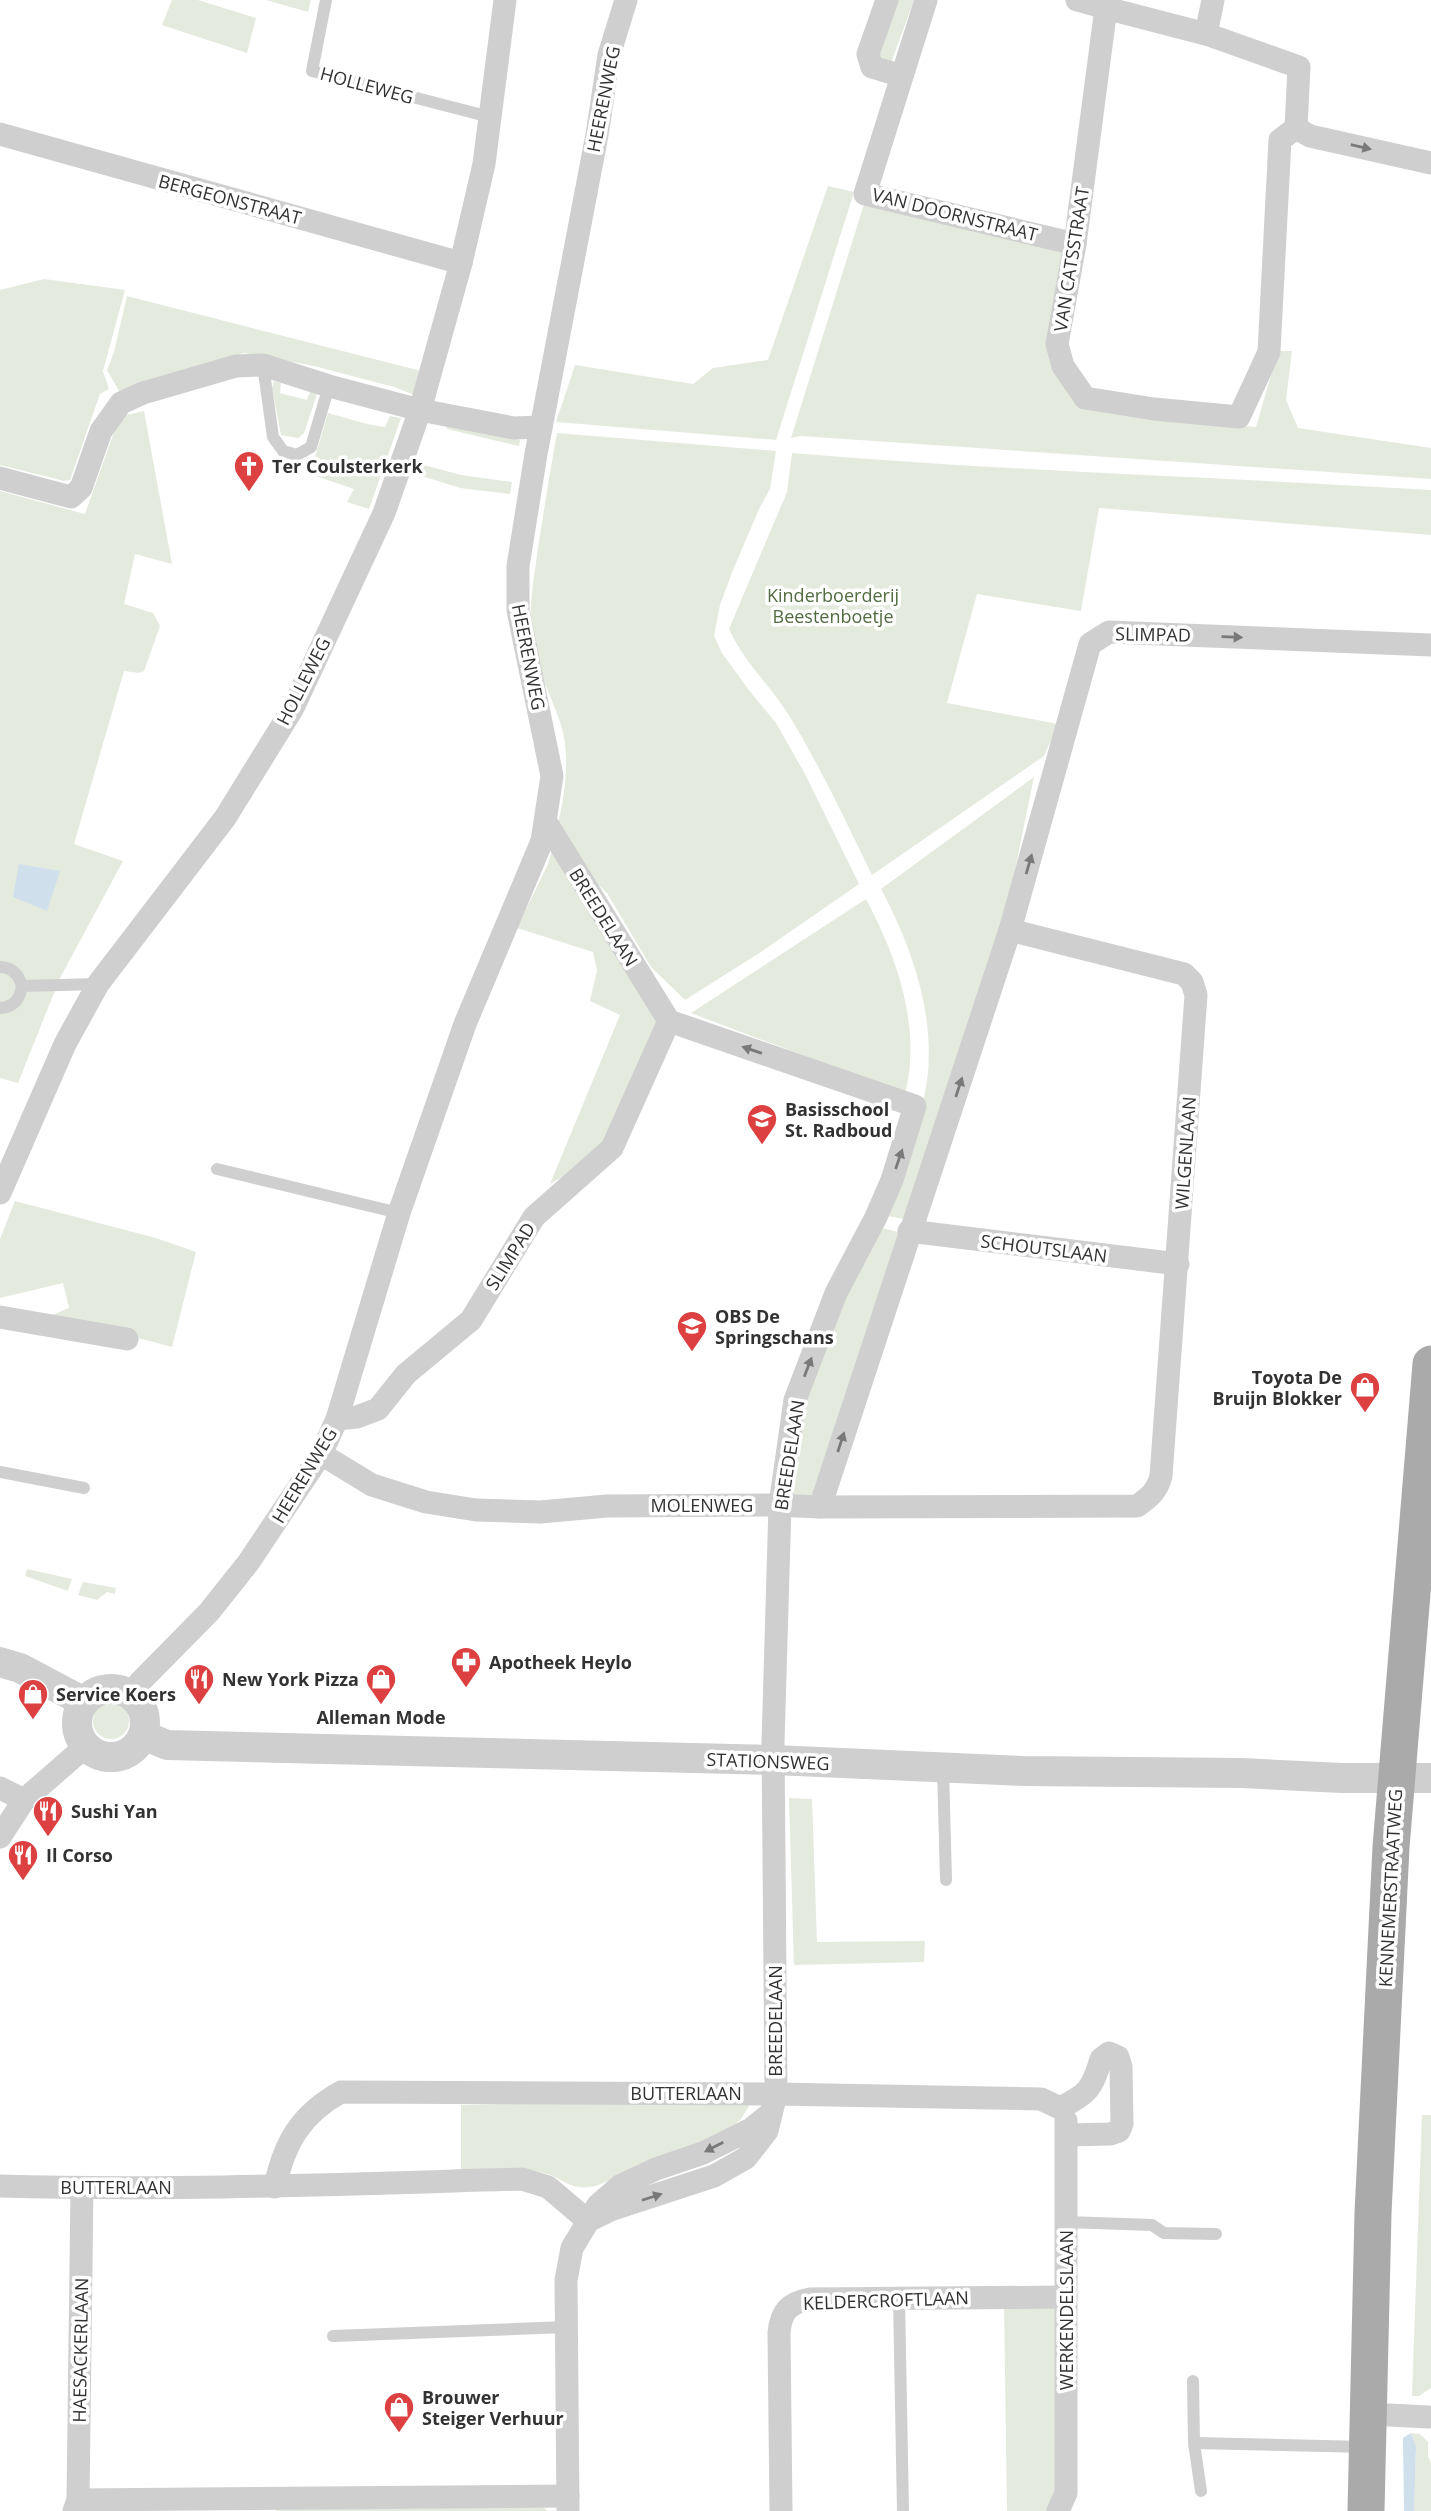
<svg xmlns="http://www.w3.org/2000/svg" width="1431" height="2511" viewBox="0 0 1431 2511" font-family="'Open Sans',sans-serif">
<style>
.green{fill:#e4ebde}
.water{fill:#cfdfec}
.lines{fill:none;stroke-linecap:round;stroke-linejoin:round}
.service{stroke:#cfcfcf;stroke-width:12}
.minor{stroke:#cfcfcf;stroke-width:23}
.tertiary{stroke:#cfcfcf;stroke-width:30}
.primary{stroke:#aaa;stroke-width:37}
.oneway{fill:#797979}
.labels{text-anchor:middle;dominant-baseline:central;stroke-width:7;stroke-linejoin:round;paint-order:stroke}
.street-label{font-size:18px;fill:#323232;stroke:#fff}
.poi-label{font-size:18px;font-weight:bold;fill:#323232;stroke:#fff;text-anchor:start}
.park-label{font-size:18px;fill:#526c41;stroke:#fff}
</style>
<rect width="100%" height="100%" fill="#fff"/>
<!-- green -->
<g class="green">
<path d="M172 0H198L256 18 247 53 162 25Z"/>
<path d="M266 0H311L308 12Z"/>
<path d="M896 0H914L891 63 876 58Z"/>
<path d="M828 186 854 192 776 440 556 422 575 365 693 384 713 368 768 360Z"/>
<path d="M865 201 1067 252 1051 351 1080 401 1165 419 1256 427 1278 351H1292L1286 400 1298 428 1431 448V479L800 436 791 438Z"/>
<path d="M44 279 125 290 103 371 109 389 100 394 70 480 64 481 0 465V290Z"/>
<path d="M127 296 425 372 417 396 394 387 314 366 244 353 119 391 107 370 114 352Z"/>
<path d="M274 381 281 383 280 393 307 400 311 389 318 391 304 433 298 438 281 435 272 388Z"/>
<path d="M144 411 172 564 135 554 124 604 153 613 160 626 144 671 139 673 124 671 74 844 123 861 60 978 18 1083 0 1078V491L85 514 118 421 122 416Z"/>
<path d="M328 413 367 424 385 427 390 416 401 418 369 509 347 502 354 489 310 474Z"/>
<path d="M446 425 520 440 519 446 447 429Z"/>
<path d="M557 433 776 451 770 489 760 507 733 570 720 605 714 636 722 653 748 689 776 723 805 774 859 884 761 952 685 1000 651 967 607 893 590 877 557 829C565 793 572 755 559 719 549 692 537 667 532 638 528 608 534 579 538 548 544 510 550 471 557 433Z"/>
<path d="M792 453C1005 471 1218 477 1431 490V535L1099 508 1081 611 977 594 947 703 1058 724 1044 756 872 875C846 822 821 768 790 717 771 686 745 664 729 629L787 492Z"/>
<path d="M409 461 461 475 512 482 510 494 460 488 406 471Z"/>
<path d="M1034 777 1003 929 904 1219 882 1215C896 1179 912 1142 922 1105 942 1033 915 952 881 889Z"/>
<path d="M553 846 661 1012 612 1131 581 1166 550 1184 620 1015 590 1001 597 970 593 952 517 928 548 864Z"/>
<path d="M866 899C897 957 922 1029 905 1094L691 1013Z"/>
<path d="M15 1201 156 1238 196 1252 172 1347 52 1315 69 1308 63 1283 0 1298V1239Z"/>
<path d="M882 1228 902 1233 812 1502 791 1496 801 1401 845 1290Z"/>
<path d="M27 1569 72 1579 68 1591 25 1576Z"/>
<path d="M83 1582 116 1588 115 1594 107 1592 97 1600 78 1595Z"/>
<circle cx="111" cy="1721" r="18"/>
<path d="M789 1798 812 1799 817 1942 925 1941 924 1962 794 1965Z"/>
<path d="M754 2098 741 2119 729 2130 596 2186C567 2192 564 2176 539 2172 514 2167 486 2171 461 2171V2105Z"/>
<path d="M1422 2115H1431V2388L1419 2396H1412Z"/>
<path d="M1004 2303 1058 2304 1060 2491 1051 2511H1007Z"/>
<path d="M1411 2433 1420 2434 1428 2442V2456L1431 2463V2511H1414L1416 2448Z"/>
<path d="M540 2505 548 2511H275L279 2508Z"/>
</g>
<!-- water -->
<g class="water">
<path d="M19 864 60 871 47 911 13 897Z"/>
<path d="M1411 2433 1416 2447 1414 2511H1404L1403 2438Z"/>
</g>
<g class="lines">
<!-- service -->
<g class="service">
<path d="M326 0 312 71 490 117"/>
<path d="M263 365 273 437 283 451 297 455 311 447 329 386"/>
<path d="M0 967C12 967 19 975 22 986 20 999 14 1007 0 1008"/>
<path d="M22 986 98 984"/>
<path d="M217 1169 399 1213"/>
<path d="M0 1472 84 1488"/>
<path d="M943 1768 946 1880"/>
<path d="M1066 2222 1152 2225 1164 2233 1216 2234"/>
<path d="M899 2299 903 2511"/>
<path d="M333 2336 566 2327"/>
<path d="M1193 2381 1194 2443 1201 2491"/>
<path d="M1194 2443 1365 2447"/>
</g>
<!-- minor -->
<g class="minor">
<path d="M887 0 868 54 872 67 902 76"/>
<path d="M926 0 865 194 1075 244"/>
<path d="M1077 0 1106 8"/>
<path d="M1106 8 1206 34 1299 67 1296 128 1280 140 1269 352 1239 417 1154 409 1085 398 1063 366 1057 344 1075 244Z"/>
<path d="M1206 34 1213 0"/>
<path d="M1296 128 1310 136 1431 163"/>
<path d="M0 134 461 263"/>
<path d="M0 478 71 497 81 488 101 431 121 403 143 393 236 366 263 365 329 386 420 410 514 428 541 427"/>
<path d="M546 822 669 1021 915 1106 892 1180 876 1217 836 1293 795 1400 780 1505 773 1743 776 2094 767 2131 746 2158 714 2176 613 2209 588 2221"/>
<path d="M0 1193 65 1044 98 984 225 818 293 708 384 513 420 410 461 263 484 164 505 0"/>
<path d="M909 1231 1178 1264"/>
<path d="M0 1317 127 1339"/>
<path d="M337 1419 357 1417 378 1409 406 1374 471 1320 534 1217 612 1148 669 1021"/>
<path d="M321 1454 372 1485 426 1502 476 1510 540 1512 607 1506 773 1505 820 1507 1137 1506C1150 1497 1157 1491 1161 1476L1196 995 1192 982 1184 974 1010 930"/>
<path d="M820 1507 1010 930 1090 644 1109 632 1431 645"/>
<path d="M133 1697 140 1682 209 1612 248 1563 321 1454 337 1419 399 1213 465 1024 542 841 552 776 518 610V566L536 454 597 135 609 55 626 0"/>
<path d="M0 1788 24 1800"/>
<path d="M0 1837 24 1800 86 1746"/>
<path d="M0 2186C174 2191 348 2184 522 2179L548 2187 588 2221"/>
<path d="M275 2187C284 2143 301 2114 341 2092L776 2094 1041 2099 1060 2108C1088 2094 1092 2089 1101 2059L1109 2053 1118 2057 1121 2067 1122 2124 1119 2131 1110 2134 1067 2135"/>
<path d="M1368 2414 1429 2417"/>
<path d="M78 2500 568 2496"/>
<path d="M74 2511 78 2500 82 2188"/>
<path d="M568 2511 566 2280 572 2248 598 2205 620 2186 656 2169 703 2153 751 2129 771 2113"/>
<path d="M781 2511 779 2333C781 2311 789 2303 810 2299L1066 2297"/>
<path d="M1058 2511 1066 2493V2121"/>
</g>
<!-- tertiary -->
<g class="tertiary">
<path d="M0 1662 20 1668 84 1702"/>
<circle cx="111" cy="1723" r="34"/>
<path d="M143 1735 167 1745 774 1760 1023 1771 1241 1773 1342 1778H1431"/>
</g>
<!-- primary -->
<path class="primary" d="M1366 2511 1373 2213 1391 1847 1431 1364"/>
</g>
<!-- one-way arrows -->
<defs><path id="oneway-solid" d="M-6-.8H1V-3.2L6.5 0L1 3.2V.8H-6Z" transform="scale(1.75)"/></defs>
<g class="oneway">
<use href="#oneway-solid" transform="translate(1361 147) rotate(13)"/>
<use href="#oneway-solid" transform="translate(1232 637) rotate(2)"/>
<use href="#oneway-solid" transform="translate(1029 864) rotate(-74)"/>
<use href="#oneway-solid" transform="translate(752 1050) rotate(-161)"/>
<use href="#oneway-solid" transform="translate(959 1087) rotate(-72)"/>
<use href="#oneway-solid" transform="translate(899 1159) rotate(-71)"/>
<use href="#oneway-solid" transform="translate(808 1367) rotate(-69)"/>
<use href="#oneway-solid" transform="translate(841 1442) rotate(-72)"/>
<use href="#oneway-solid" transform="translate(714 2147) rotate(153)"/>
<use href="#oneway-solid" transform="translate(652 2197) rotate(-18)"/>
</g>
<!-- icons -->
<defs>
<g id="church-pin" transform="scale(1.575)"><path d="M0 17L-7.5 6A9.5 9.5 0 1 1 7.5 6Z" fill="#dd4041" stroke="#fff"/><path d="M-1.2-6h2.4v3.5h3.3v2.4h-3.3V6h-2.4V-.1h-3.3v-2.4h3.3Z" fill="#fff"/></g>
<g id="school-pin" transform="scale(1.575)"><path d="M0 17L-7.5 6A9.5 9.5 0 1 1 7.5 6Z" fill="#dd4041" stroke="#fff"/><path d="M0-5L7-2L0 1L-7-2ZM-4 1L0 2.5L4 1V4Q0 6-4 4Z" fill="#fff"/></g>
<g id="shop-pin" transform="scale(1.575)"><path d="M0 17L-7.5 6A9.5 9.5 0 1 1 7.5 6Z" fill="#dd4041" stroke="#fff"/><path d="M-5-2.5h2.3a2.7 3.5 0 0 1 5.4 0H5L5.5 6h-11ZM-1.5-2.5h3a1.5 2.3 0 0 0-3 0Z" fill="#fff"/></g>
<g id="pharmacy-pin" transform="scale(1.575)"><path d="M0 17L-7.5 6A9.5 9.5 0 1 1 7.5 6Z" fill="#dd4041" stroke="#fff"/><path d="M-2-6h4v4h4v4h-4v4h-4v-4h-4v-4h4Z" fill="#fff"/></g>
<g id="restaurant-pin" transform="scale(1.575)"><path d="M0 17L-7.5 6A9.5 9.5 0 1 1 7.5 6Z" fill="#dd4041" stroke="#fff"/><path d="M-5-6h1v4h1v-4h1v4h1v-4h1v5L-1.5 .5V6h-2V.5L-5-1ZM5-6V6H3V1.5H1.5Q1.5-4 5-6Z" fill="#fff"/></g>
</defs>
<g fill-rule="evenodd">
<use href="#church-pin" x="249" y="466"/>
<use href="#school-pin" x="762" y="1119"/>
<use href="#school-pin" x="692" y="1326"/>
<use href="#shop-pin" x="1365" y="1387"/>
<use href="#pharmacy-pin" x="466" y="1662"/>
<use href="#restaurant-pin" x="199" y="1679"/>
<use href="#shop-pin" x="381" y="1679"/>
<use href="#shop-pin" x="33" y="1694"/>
<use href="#restaurant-pin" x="48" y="1811"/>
<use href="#restaurant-pin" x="23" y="1855"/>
<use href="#shop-pin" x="399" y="2407"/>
</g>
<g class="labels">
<!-- street labels -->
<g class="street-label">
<text transform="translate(367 85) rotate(15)">HOLLEWEG</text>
<text transform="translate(603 99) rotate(-79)">HEERENWEG</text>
<text transform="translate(230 199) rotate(15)">BERGEONSTRAAT</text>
<text transform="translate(955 214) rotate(14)">VAN DOORNSTRAAT</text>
<text transform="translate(1071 259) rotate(-81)">VAN CATSSTRAAT</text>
<text transform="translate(1153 634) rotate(1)">SLIMPAD</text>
<text transform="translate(529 657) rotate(79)">HEERENWEG</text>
<text transform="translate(303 681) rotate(-63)">HOLLEWEG</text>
<text transform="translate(604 917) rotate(58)">BREEDELAAN</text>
<text transform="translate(1185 1153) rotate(-86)">WILGENLAAN</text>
<text transform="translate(1044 1248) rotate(7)">SCHOUTSLAAN</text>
<text transform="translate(510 1256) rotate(-58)">SLIMPAD</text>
<text transform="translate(789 1455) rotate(-81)">BREEDELAAN</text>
<text transform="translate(304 1475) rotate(-59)">HEERENWEG</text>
<text x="702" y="1505">MOLENWEG</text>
<text transform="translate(768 1761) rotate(2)">STATIONSWEG</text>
<text transform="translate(1390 1888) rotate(-87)">KENNEMERSTRAATWEG</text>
<text transform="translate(775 2021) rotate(-90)">BREEDELAAN</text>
<text x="686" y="2093">BUTTERLAAN</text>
<text x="116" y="2187">BUTTERLAAN</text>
<text transform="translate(886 2300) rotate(-2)">KELDERCROFTLAAN</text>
<text transform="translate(1066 2310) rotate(-90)">WERKENDELSLAAN</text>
<text transform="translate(80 2350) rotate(-89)">HAESACKERLAAN</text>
</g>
<!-- poi labels -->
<g class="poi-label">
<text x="272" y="466">Ter Coulsterkerk</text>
<text x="785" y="1109">Basisschool<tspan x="785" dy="21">St. Radboud</tspan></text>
<text x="715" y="1316">OBS De<tspan x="715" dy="21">Springschans</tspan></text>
<text x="1342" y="1377" text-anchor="end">Toyota De<tspan x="1342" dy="21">Bruijn Blokker</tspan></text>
<text x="489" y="1662">Apotheek Heylo</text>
<text x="222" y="1679">New York Pizza</text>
<text x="56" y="1694">Service Koers</text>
<text x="381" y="1717" text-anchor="middle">Alleman Mode</text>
<text x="71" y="1811">Sushi Yan</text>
<text x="46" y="1855">Il Corso</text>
<text x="422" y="2397">Brouwer<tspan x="422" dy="21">Steiger Verhuur</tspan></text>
</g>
<!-- park labels -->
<g class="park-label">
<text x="833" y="595">Kinderboerderij<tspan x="833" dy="21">Beestenboetje</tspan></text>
</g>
</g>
</svg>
